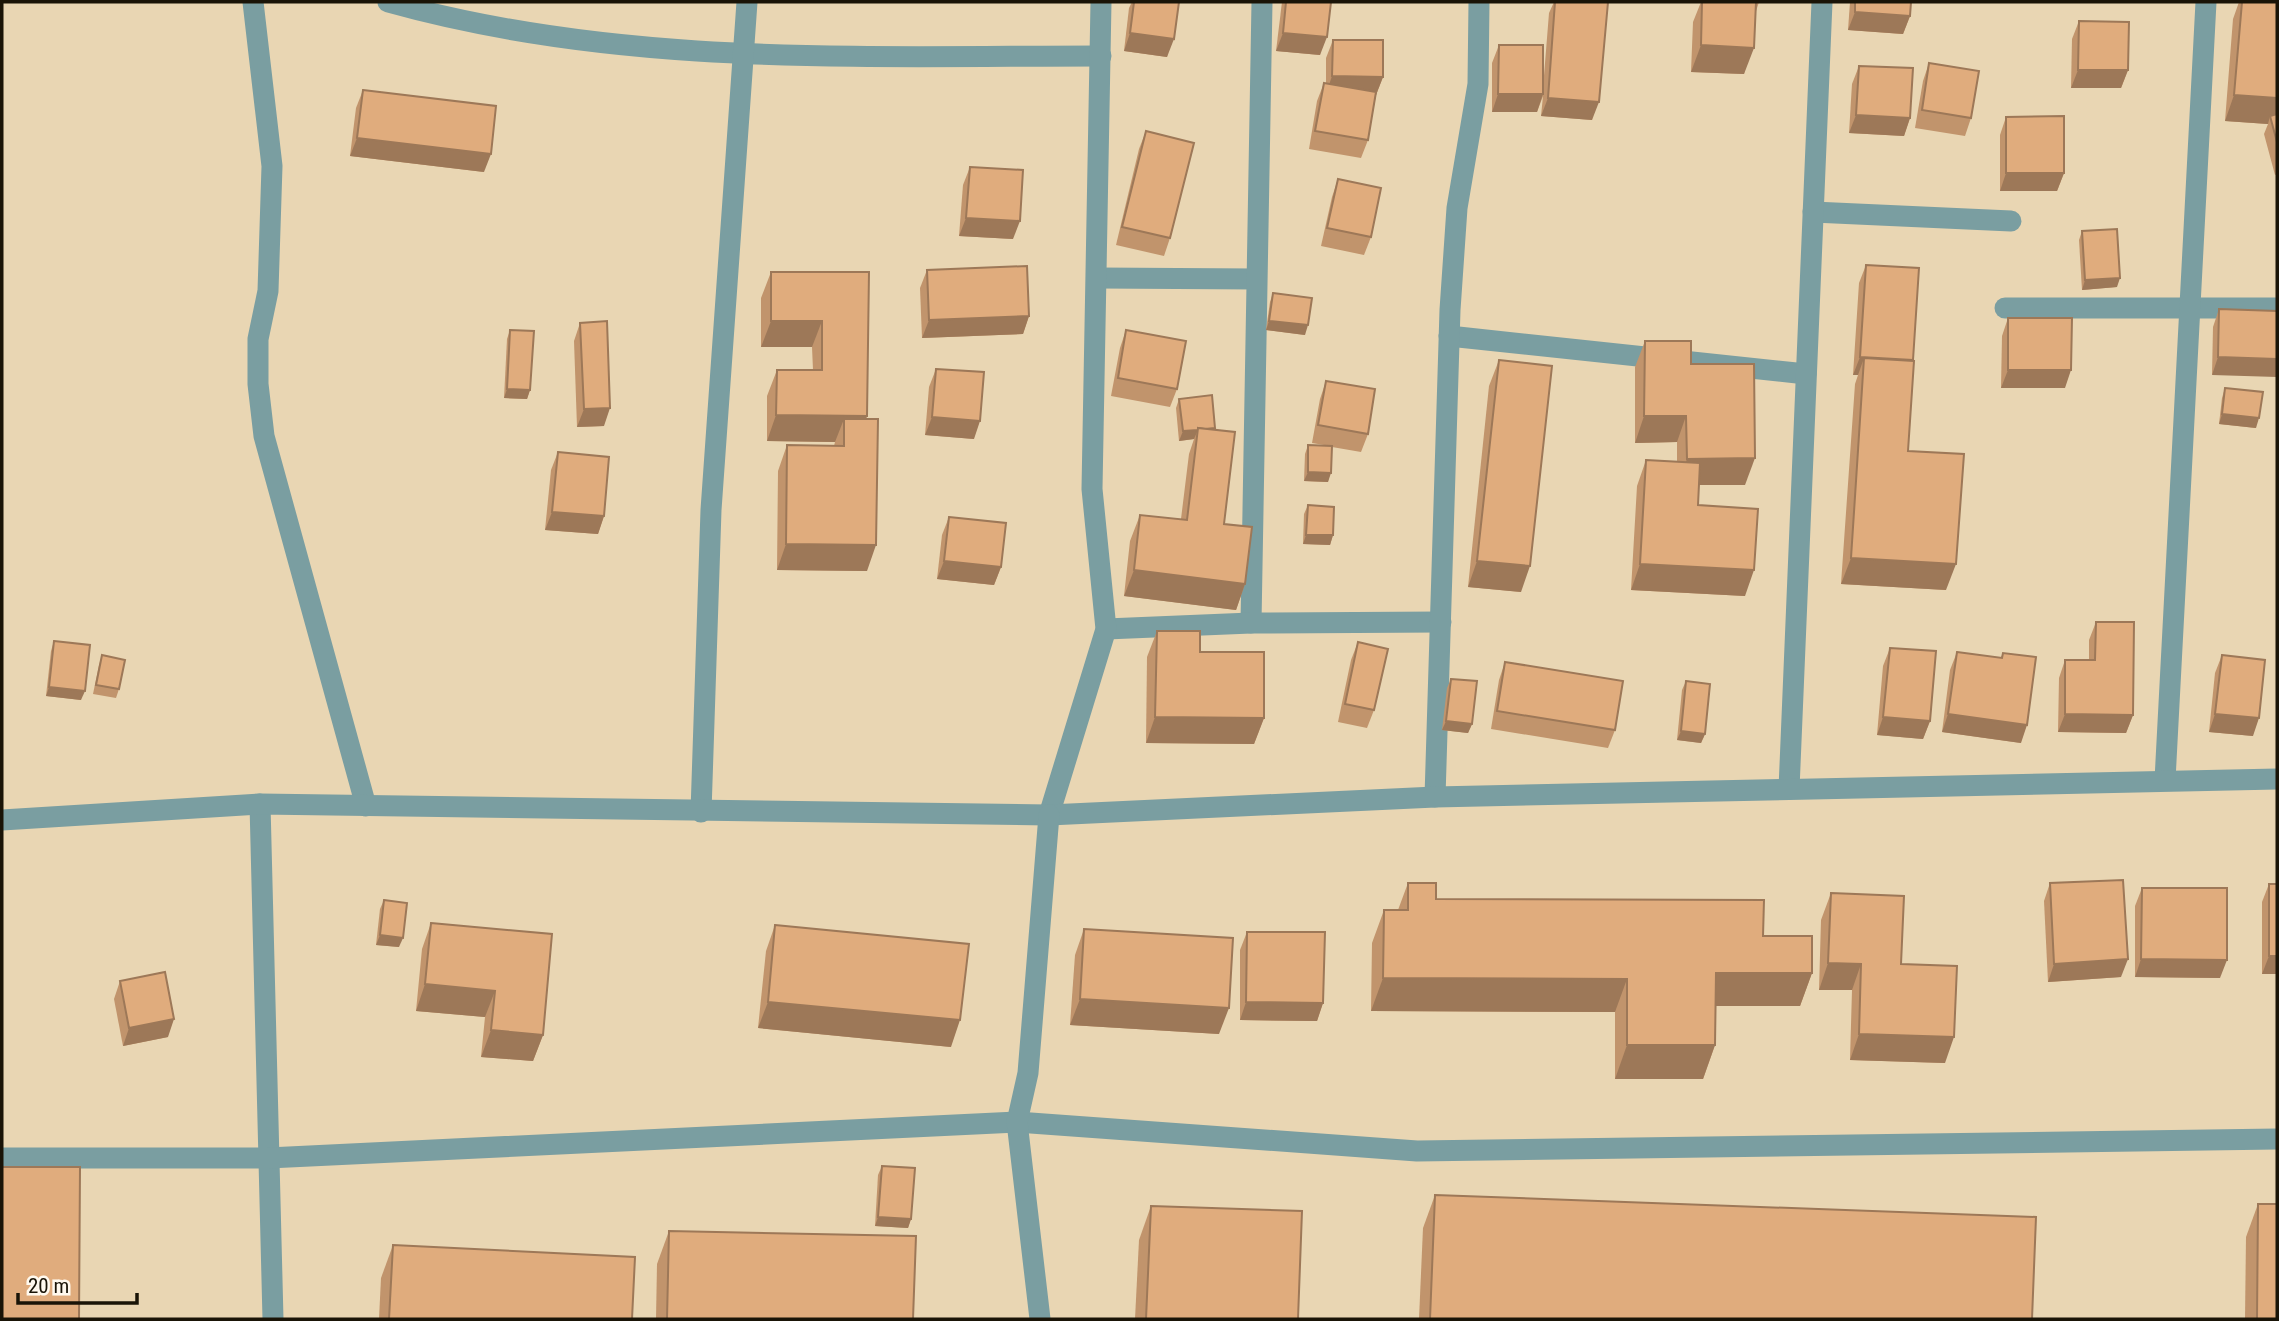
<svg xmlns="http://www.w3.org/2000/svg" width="2279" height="1321" viewBox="0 0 2279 1321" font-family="'Roboto Condensed',sans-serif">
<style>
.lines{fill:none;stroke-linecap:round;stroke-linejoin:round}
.service{stroke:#7a9ea1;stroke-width:21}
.minor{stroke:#7a9ea1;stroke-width:21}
.wall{fill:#c1946c}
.shaded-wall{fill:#9d7858}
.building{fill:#e0ac7d;stroke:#9d7858;stroke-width:2}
</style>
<rect width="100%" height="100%" fill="#e9d6b3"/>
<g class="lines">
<!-- service -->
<g class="service">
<path d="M253 2 272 166 268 291 258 339V384L264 436 366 806"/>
<path d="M388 2C620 67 863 56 1101 56"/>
<path d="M1813 212 2011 221"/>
<path d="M1098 278 1256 279"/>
<path d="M2005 308H2277"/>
<path d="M1449 336 1806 374"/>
<path d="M1251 623 1262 2"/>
<path d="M1106 629 1251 623 1441 622"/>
<path d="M2165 780 2206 2"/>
<path d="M1789 789 1822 2"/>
<path d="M1435 797 1450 310 1457 208 1478 84 1479 2"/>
<path d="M260 804 273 1319"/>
<path d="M701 812 711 510 747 2"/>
<path d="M1049 815 1106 629 1092 489 1101 2"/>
<path d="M2 1158H268L1017 1122 1417 1151 2277 1139"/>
</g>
<!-- minor -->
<g class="minor">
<path d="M2 820 260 804 1049 815 1435 797 2277 779"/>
<path d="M1040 1319 1017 1122 1028 1073 1049 815"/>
</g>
</g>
<!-- wall -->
<g class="wall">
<path d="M1132 2H1179L1167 57 1124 51 1129 8Z"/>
<path d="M1282 2H1331L1320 55 1276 51Z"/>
<path d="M1554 2H1608L1592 120 1541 116 1543 96 1537 112H1492V63L1499 45 1543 88 1549 13Z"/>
<path d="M1701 2H1759L1756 11 1744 74 1691 72 1693 22Z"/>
<path d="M1850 2H1911L1910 16 1903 34 1848 30Z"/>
<path d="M2239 2H2277V174L2275 175 2264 134 2268 124 2225 121 2233 19Z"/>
<path d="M2079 21 2128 70 2121 88H2071L2072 39Z"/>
<path d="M1333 40 1383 77 1376 95 1368 140 1361 158 1309 149 1317 101 1324 83 1326 84V58Z"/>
<path d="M1929 63 1971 118 1965 136 1915 128 1923 81Z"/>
<path d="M1859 66 1910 118 1904 136 1849 133 1852 84Z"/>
<path d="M363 90 484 172 350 156 356 108Z"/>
<path d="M2006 117 2064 173 2057 191H2000V135Z"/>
<path d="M1146 131 1170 238 1164 256 1116 245 1139 149Z"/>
<path d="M970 167 1013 239 959 236 963 185Z"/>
<path d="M1338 179 1371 237 1364 255 1321 246 1332 197Z"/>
<path d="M2082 231 2117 287 2082 290 2079 240Z"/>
<path d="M1866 265 1913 360 1908 451 1946 590 1841 584 1855 384 1858 375H1853L1859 283Z"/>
<path d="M927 270 1029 316 1023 334 922 338 920 288Z"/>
<path d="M771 272H869L867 416 866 419 867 571 777 570 778 471 787 445 834 446 835 442 767 441V396L777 370H813L812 347H761V298Z"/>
<path d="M1273 293 1305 335 1266 330 1270 302Z"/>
<path d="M2219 309 2277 311 2212 375 2213 327Z"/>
<path d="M2008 318 2065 388H2001L2002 336Z"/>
<path d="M580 323 604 426 577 427 574 341Z"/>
<path d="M510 330 530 390 527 399 504 398 507 339Z"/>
<path d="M1126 330 1177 389 1170 407 1111 396 1120 348Z"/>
<path d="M1645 341 1691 364 1745 485H1699L1698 505 1745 596 1631 590 1637 486 1646 460 1677 462V442L1635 443V367Z"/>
<path d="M1499 360 1521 592 1468 587 1489 386Z"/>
<path d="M936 369 974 439 925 435 929 387Z"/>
<path d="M1326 381 1368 434 1361 452 1332 447 1328 482 1304 481 1305 454 1308 445H1324L1312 443 1320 399Z"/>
<path d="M2225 388 2256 428 2219 424 2222 398Z"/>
<path d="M1179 399 1214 430 1224 524 1245 584 1236 610 1124 596 1130 541 1140 515 1181 519 1189 454 1194 439 1179 441 1176 408Z"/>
<path d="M558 452 604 516 598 534 545 530 551 470Z"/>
<path d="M1308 505 1333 535 1330 545 1303 544 1304 514Z"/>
<path d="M949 517 1001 567 994 585 937 579 942 535Z"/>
<path d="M2277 517V574H2276V522Z"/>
<path d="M2096 622 2133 715 2126 733 2058 732 2059 678 2065 660H2089V640Z"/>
<path d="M1157 631 1200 652 1264 718 1254 744 1146 743 1147 657Z"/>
<path d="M54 641 81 700 46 696 51 651Z"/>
<path d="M1358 642 1374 710 1367 728 1338 722 1351 660Z"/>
<path d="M1890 648 1930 721 1923 739 1877 735 1883 666Z"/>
<path d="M1957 652 2001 658 2003 653 2021 743 1942 732 1950 670Z"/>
<path d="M102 655 119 689 116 698 93 694 99 665Z"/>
<path d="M2222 655 2253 736 2209 732 2215 673Z"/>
<path d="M1505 662 1615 730 1608 748 1491 729 1499 680Z"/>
<path d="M1451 679 1472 724 1468 733 1442 730 1447 688Z"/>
<path d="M1686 681 1705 734 1701 743 1677 740 1682 690Z"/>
<path d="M1408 883 1436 899 1763 936 1812 973 1800 1006H1716L1715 1045 1703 1079H1615V1012L1371 1011 1372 943 1384 910H1398Z"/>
<path d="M2050 883 2121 977 2048 982 2044 901Z"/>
<path d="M2269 884 2277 974H2262V902Z"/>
<path d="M2142 888 2220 978 2135 977V906Z"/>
<path d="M1831 893 1901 964 1945 1063 1850 1060 1852 990H1819L1821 920Z"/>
<path d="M384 900 399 947 376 945 380 909Z"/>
<path d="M431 923 543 1035 533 1061 481 1057 485 1017 416 1011 422 949Z"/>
<path d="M775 925 951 1047 758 1028 766 951Z"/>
<path d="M1084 929 1219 1034 1070 1025 1075 955Z"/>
<path d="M1247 932 1323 1003 1317 1021 1240 1020V950Z"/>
<path d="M120 981 168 1037 123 1046 114 999Z"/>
<path d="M882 1166 911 1219 908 1228 875 1226 878 1175Z"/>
<path d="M1435 1195 2032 1319H1419L1423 1228Z"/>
<path d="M2258 1204 2277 1319H2245L2246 1237Z"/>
<path d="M1151 1206 1298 1319H1135L1139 1240Z"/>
<path d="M669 1231 913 1319H656L657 1264Z"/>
<path d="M393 1245 632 1319H379L381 1278Z"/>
</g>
<!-- shaded-wall -->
<g class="shaded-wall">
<path d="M1855 12 1910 16 1903 34 1848 30Z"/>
<path d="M1130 33 1174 39 1167 57 1124 51Z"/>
<path d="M1283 33 1327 37 1320 55 1276 51Z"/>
<path d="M1701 45 1754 48 1744 74 1691 72Z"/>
<path d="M2078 70H2128L2121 88H2071Z"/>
<path d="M1332 76 1383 77 1376 95 1326 94Z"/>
<path d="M1498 94H1543L1537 112H1492Z"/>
<path d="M2234 95 2277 98V125L2270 116 2268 124 2225 121Z"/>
<path d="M1548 98 1599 102 1592 120 1541 116Z"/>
<path d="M1856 115 1910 118 1904 136 1849 133Z"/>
<path d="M357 138 491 154 484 172 350 156Z"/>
<path d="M2006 173H2064L2057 191H2000Z"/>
<path d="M966 218 1020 221 1013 239 959 236Z"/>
<path d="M2120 278 2117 287 2082 290 2085 280Z"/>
<path d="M1029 316 1023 334 922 338 929 320Z"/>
<path d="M771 321H822L812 347H761Z"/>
<path d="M1269 321 1308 325 1305 335 1266 330Z"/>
<path d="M1860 357 1913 360 1864 358 1858 375H1853Z"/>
<path d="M2218 357 2277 359V377L2212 375Z"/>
<path d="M2008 370H2071L2065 388H2001Z"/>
<path d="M507 389 530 390 527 399 504 398Z"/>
<path d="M610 408 604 426 577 427 584 409Z"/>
<path d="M2222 414 2259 418 2256 428 2219 424Z"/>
<path d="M776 415 867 416 858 442 844 419 835 442 767 441Z"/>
<path d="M1644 416H1686L1677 442 1635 443Z"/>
<path d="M932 417 980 421 974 439 925 435Z"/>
<path d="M1198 430 1194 439 1179 441 1183 431Z"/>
<path d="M1755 458 1745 485H1677L1687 459Z"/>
<path d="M1308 472 1331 473 1328 482 1304 481Z"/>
<path d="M552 512 604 516 598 534 545 530Z"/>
<path d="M1306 535H1333L1330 545 1303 544Z"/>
<path d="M786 544 876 545 867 571 777 570Z"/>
<path d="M1851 558 1956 564 1946 590 1841 584Z"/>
<path d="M944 561 1001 567 994 585 937 579Z"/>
<path d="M1477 561 1530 566 1521 592 1468 587Z"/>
<path d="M1640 564 1754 570 1745 596 1631 590Z"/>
<path d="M1134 570 1245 584 1236 610 1124 596Z"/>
<path d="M49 687 85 691 81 700 46 696Z"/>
<path d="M1948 714 2027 725 2021 743 1942 732Z"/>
<path d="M2065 714 2133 715 2126 733 2058 732Z"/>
<path d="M2215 714 2259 718 2253 736 2209 732Z"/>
<path d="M1155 717 1264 718 1254 744 1146 743Z"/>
<path d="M1883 717 1930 721 1923 739 1877 735Z"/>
<path d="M1446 721 1472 724 1468 733 1442 730Z"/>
<path d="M1681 731 1705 734 1701 743 1677 740Z"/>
<path d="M380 935 403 938 399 947 376 945Z"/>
<path d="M2269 956H2277V974H2262Z"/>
<path d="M2128 959 2121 977 2048 982 2054 964Z"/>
<path d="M2141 959 2227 960 2220 978 2135 977Z"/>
<path d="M1828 963 1861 964 1852 990H1819Z"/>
<path d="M1716 973H1812L1800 1006H1704Z"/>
<path d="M1383 978 1627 979 1615 1012 1371 1011Z"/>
<path d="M425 984 495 991 485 1017 416 1011Z"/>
<path d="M1080 999 1229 1008 1219 1034 1070 1025Z"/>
<path d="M768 1002 960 1020 951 1047 758 1028Z"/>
<path d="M1246 1002 1323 1003 1317 1021 1240 1020Z"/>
<path d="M174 1019 168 1037 123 1046 129 1028Z"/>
<path d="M491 1030 543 1035 533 1061 481 1057Z"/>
<path d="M1859 1034 1954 1037 1945 1063 1850 1060Z"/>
<path d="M1627 1045H1715L1703 1079H1615Z"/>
<path d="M878 1217 911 1219 908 1228 875 1226Z"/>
</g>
<!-- building -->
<g class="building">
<path d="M1134 2H1179L1174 39 1130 33Z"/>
<path d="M1286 2H1331L1327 37 1283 33Z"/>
<path d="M1555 2H1608L1599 102 1548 98Z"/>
<path d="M1702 2H1756L1754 48 1701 45Z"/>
<path d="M1855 2H1911L1910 16 1855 12Z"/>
<path d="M2242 2H2277V98L2234 95Z"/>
<path d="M2079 21 2129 22 2128 70H2078Z"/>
<path d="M1333 40H1383V77L1332 76Z"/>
<path d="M1499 45H1543V94H1498Z"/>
<path d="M1929 63 1979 71 1971 118 1922 110Z"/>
<path d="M1859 66 1913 68 1910 118 1856 115Z"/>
<path d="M1324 83 1376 92 1368 140 1315 131Z"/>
<path d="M363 90 496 106 491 154 357 138Z"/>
<path d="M2277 114V142L2270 116Z"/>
<path d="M2064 116V173H2006V117Z"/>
<path d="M1146 131 1194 143 1170 238 1122 227Z"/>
<path d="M970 167 1023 170 1020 221 966 218Z"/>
<path d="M1338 179 1381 188 1371 237 1327 228Z"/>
<path d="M2117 229 2120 278 2085 280 2082 231Z"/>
<path d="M1866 265 1919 268 1913 360 1860 357Z"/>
<path d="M1027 266 1029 316 929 320 927 270Z"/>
<path d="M771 272H869L867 416 776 415 777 370H822V321H771Z"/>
<path d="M1273 293 1312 298 1308 325 1269 321Z"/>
<path d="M2219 309 2277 311V359L2218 357Z"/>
<path d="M2008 318H2072L2071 370H2008Z"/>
<path d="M607 321 610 408 584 409 580 323Z"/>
<path d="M510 330 534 331 530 390 507 389Z"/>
<path d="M1126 330 1186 341 1177 389 1118 378Z"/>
<path d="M1645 341H1691V364H1754L1755 458 1687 459 1686 416H1644Z"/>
<path d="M1864 358 1914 361 1908 451 1964 454 1956 564 1851 558Z"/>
<path d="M1499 360 1552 366 1530 566 1477 561Z"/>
<path d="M936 369 984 372 980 421 932 417Z"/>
<path d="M1326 381 1375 389 1368 434 1318 425Z"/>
<path d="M2225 388 2263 392 2259 418 2222 414Z"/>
<path d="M1212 395 1215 428 1205 429 1198 428V430L1183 431 1179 399Z"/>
<path d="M844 419H878L876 545 786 544 787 445 844 446Z"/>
<path d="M1198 428 1235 432 1224 524 1252 527 1245 584 1134 570 1140 515 1187 520Z"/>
<path d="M1308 445 1332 446 1331 473 1308 472Z"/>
<path d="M558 452 609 457 604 516 552 512Z"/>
<path d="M1646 460 1700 463 1698 505 1758 509 1754 570 1640 564Z"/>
<path d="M1308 505 1334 507 1333 535H1306Z"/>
<path d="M949 517 1006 523 1001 567 944 561Z"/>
<path d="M2096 622H2134L2133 715 2065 714V660H2095Z"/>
<path d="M1157 631H1200V652H1264V718L1155 717Z"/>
<path d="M54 641 90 645 85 691 49 687Z"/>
<path d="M1358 642 1388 649 1374 710 1345 704Z"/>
<path d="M1890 648 1936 651 1930 721 1883 717Z"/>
<path d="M1957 652 2002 658 2003 653 2036 657 2027 725 1948 714Z"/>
<path d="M102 655 125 660 119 689 96 685Z"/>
<path d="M2222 655 2265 660 2259 718 2215 714Z"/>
<path d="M1505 662 1623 681 1615 730 1497 711Z"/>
<path d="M1451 679 1477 681 1472 724 1446 721Z"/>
<path d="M1686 681 1710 684 1705 734 1681 731Z"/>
<path d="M2123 880 2128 959 2054 964 2050 883Z"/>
<path d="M1408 883H1436V899L1764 900 1763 936H1812V973H1716L1715 1045H1627V979L1383 978 1384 910H1408Z"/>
<rect x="2269" y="884" width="8" height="72"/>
<path d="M2142 888H2227V960L2141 959Z"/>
<path d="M1831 893 1904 896 1901 964 1957 966 1954 1037 1859 1034 1861 964 1828 963Z"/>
<path d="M384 900 407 903 403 938 380 935Z"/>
<path d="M431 923 552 934 543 1035 491 1030 495 991 425 984Z"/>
<path d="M775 925 969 944 960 1020 768 1002Z"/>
<path d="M1084 929 1233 938 1229 1008 1080 999Z"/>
<path d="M1247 932H1325L1323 1003 1246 1002Z"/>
<path d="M165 972 174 1019 129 1028 120 981Z"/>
<path d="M882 1166 915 1168 911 1219 878 1217Z"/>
<path d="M2 1167H80L79 1319H2Z"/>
<path d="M1435 1195 2036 1217 2032 1319H1430Z"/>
<path d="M2258 1204H2277V1319H2257Z"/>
<path d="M1151 1206 1302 1211 1298 1319H1146Z"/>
<path d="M669 1231 916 1236 913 1319H667Z"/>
<path d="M393 1245 635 1257 632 1319H389Z"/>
</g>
<!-- border -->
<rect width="2279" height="1321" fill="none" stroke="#1a1407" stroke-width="7"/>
<!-- scale -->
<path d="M18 1293v10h119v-10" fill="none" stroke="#1a1407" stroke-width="3.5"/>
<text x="28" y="1293" font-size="21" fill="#1a1407" stroke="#fff9ee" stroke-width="5" paint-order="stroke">20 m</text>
</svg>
